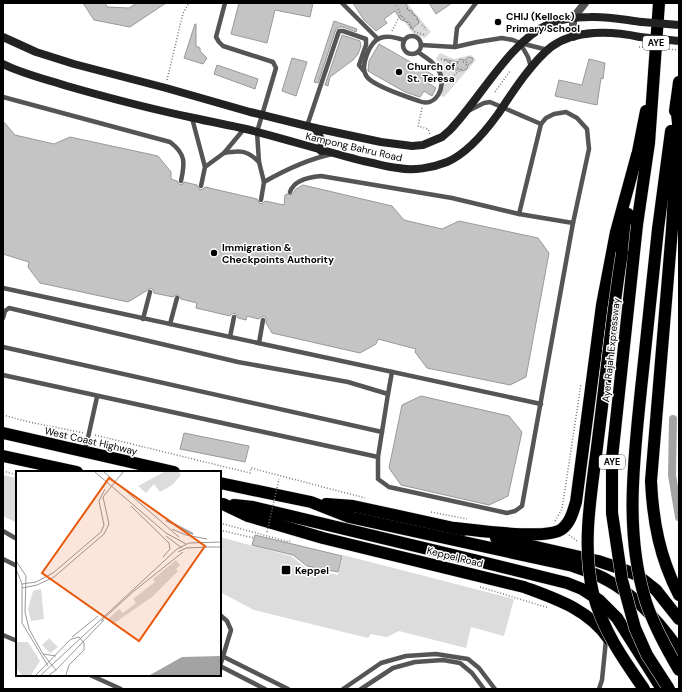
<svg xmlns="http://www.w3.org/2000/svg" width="682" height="692" viewBox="0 0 682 692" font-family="'DM Sans',sans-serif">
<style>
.green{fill:#dcdcdc}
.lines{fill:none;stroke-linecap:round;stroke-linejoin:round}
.canal{stroke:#a3a3a3;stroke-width:8}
.building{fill:#c4c4c4;stroke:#999}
.highway-casing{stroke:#dbdbdb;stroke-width:13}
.path{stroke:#777;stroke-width:1.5;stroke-dasharray:1 2;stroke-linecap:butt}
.lane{stroke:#555;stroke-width:4.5}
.street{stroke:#555;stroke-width:8}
.secondary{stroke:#222;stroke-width:8}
.highway{stroke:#000;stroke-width:12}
.highway-bridge-casing{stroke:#dbdbdb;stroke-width:13;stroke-linecap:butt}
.path-bridge{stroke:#777;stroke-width:1.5;stroke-dasharray:1 2;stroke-linecap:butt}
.secondary-bridge{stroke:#222;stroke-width:8}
.highway-bridge{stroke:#000;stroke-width:12}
.poi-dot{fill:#000;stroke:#fff;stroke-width:1.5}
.labels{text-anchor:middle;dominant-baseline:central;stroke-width:3;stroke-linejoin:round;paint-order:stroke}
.shield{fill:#fff;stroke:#4c4c4c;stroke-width:1}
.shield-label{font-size:9px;font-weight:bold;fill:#000}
.poi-label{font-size:10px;font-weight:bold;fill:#000;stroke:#fff;text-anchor:start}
.street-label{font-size:10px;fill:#000;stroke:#fff}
.inset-river{fill:none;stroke:#a3a3a3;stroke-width:2}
.inset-road{fill:none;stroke:#999;stroke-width:1}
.view{fill:#e8590c;fill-opacity:0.15;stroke:#e8590c;stroke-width:2}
.inset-edge{fill:none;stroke:#000;stroke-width:2}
</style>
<rect width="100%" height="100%" fill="#fff"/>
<!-- green -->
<g class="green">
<path d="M391 3H407L431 32 425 38 414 34 402 19Z"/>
<path d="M440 53 454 59 471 55 476 60 444 97 440 96 444 82 436 58Z"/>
<path d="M3 475 17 478V523L3 516Z"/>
<path d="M220 537 291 556 306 568 338 575 343 555 514 599 504 636 471 627 466 648 399 631 387 637 371 634 368 638 254 610 220 592Z"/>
</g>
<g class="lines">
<!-- canal -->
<path class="canal" d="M673 419 672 475 679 517"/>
</g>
<!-- building -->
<g class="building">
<path d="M83 3H105L107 7 129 8 137 3H166L130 27 94 20Z"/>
<path d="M239 3H313L310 17 275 10 267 43 231 34Z"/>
<path d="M353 3H406L408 10 412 11 413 14 417 17 419 23 411 29 410 23 401 20 395 11 384 19 387 23 376 31 364 20Z"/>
<path d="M429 3H452L436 14Z"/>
<path d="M334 21 357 29 356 32 343 27H339L336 29 318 83 314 82Z"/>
<path d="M195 24H196V46L200 48V51L207 58 203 64 184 58Z"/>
<path d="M342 35 360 41 361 46 358 54 353 60 330 77 328 86 325 85Z"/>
<path d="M379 44 433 75 428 83 436 88 432 96 424 91 420 97 405 92 368 71 369 61Z"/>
<path d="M468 57 473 58 472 62 468 65 467 69 462 71 459 69 456 71 455 69 456 68 444 59 458 62 460 59 465 60Z"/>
<path d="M292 58 307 62 296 96 282 91Z"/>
<path d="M589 59 605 63 603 79 601 78 597 105 555 96 559 80 582 85Z"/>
<path d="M217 65 258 79 255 89 214 74Z"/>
<path d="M3 121 15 135 54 144 70 137 158 156 171 172V179L177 181 180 185 183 184 184 182 197 185 200 190 203 189 205 187 257 199 260 204 263 203 265 201 284 205 285 195 287 194 292 195 296 189 303 185 392 206 404 220 442 229 459 221 538 238 549 253 526 377 510 385 427 368 415 352 416 349 378 339 376 344 360 353 272 333 266 323V318L264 316 261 317 259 319 247 316 246 320 238 318 235 313 232 314 230 316 196 308 197 303 181 299 178 295H176L173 297 154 293 153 290 151 288 128 302 40 283 28 267 29 262 3 254Z"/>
<path d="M421 396 509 416 522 432 508 496 489 505 401 485 389 468 402 405Z"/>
<path d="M184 433 249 446 245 462 180 449Z"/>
<path d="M255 535 342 556 338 572 307 566 293 555 252 545Z"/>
</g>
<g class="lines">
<!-- highway casing -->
<g class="highway-casing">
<g id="highway">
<path d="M676 104 678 123 672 229 651 481C653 523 660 558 679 595"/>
<path d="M675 111 679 82"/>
<path d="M636 162 646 111"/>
<path d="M637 225 649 143 659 3"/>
<path d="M658 229 671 131"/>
<path d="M622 253 628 214"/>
<path d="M3 433 174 472"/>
<path d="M3 456 77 472"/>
<path d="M220 483 311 502 349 517 573 566C584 570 597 574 607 580 637 596 660 623 679 650"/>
<path d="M223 504 248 516 323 538 524 587C556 599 588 609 609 639"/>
<path d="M326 504 353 506 463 530"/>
<path d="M234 505 253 507 474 560"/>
<path d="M455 528C476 530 546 541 562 529 570 523 573 512 576 502L602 305 616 232 637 155"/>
<path d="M496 538 598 561 622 569 637 575 656 590 679 619"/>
<path d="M617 618 662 689"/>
</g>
</g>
<!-- path -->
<g class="path">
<path d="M394 3 396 6"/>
<path d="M404 3 406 5"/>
<path d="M407 8 410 11"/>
<path d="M398 9 401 14"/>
<path d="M412 13 415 16"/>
<path d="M400 16 401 15 405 20"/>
<path d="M417 19 419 22"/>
<path d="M407 22 415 32 425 35V34"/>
<path d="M422 25 426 30"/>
<path d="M392 31 399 17"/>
<path d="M441 59 445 61"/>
<path d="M449 62 452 63"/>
<path d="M463 62H467"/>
<path d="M457 63H459"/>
<path d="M456 65 459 70"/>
<path d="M466 65 468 63"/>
<path d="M167 80 183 13 189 3"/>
<path d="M447 81 463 68"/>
<path d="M495 92 510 71"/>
<path d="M422 108 418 126 428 129 430 134"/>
<path d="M3 415 29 422 84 433"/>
<path d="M95 435 250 473 251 468 365 498"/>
<path d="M3 471 17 475"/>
<path d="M431 512 467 519"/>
<path d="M555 521 562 509 581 384"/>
<path d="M220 523 289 542 291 539"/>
<path d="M220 530 254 538"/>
<path d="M569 535 577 541"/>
<path d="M480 587 549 608"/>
</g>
<!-- lane -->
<g class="lane">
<path d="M225 3 216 37 219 42 223 46 273 62 276 68 257 132 259 162 264 182 261 200"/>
<path d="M342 3 378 39"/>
<circle cx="412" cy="45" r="9"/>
<path d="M404 40C396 38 389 35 380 38 370 41 359 67 367 77 374 86 407 97 419 101 436 108 446 87 440 73 436 63 426 58 418 52"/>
<path d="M520 43 528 57 531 67"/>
<path d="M421 45 455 47 477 42 502 38 513 40 520 43 548 50"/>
<path d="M455 47 457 28 476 3"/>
<path d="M3 97 170 142C186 154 185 163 181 181"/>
<path d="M468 111 484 103 490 102 541 124"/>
<path d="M192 118 205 167 201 186"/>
<path d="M307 126 339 31H343L366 39V45L359 65 363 70"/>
<path d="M224 153C240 150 247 150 259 162"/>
<path d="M205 167 224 153 244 129"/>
<path d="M264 182C285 170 309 159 332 154"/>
<path d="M290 192C294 180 309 177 321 176L452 198 519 214 573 223"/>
<path d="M3 288 541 404"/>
<path d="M3 318 5 311 9 308 238 362 348 382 388 394 378 457 3 375"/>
<path d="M143 319 150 292"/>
<path d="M170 324 177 298"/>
<path d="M230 337 234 317"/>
<path d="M259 343 263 320"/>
<path d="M3 347 382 432"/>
<path d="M388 394 392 372"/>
<path d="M85 451 97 397"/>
<path d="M378 457V479L389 487 507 513 515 511 522 506 573 223 589 149 587 129 577 118 566 112 554 114 546 118 541 124 519 214"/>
<path d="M3 531 17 539"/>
<path d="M3 559 17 566"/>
<path d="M220 615 227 621 231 630 220 666"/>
<path d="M3 635 17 641"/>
<path d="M220 657H224L288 689"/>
<path d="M220 666 265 689"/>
<path d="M90 675 121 689"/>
<path d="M343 689 381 663 406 656 436 654 468 659 479 668 495 689"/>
<path d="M361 689 393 668 415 662 443 660 460 663 472 673 484 689"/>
<path d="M599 689 602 680 606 640"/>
</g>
<!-- street -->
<path class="street" d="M573 37V18L585 3"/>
<!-- secondary -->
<g class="secondary">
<path d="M3 37 36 52 74 64 166 88 250 112 315 128 381 142 412 146 423 145 442 137 450 130C480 99 510 41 549 24 561 19 577 17 590 17 607 16 625 20 642 22"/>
<path d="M3 64C23 74 45 79 67 86 109 98 151 109 194 118 211 122 229 125 246 129 285 139 324 151 363 161 375 163 386 167 398 168 413 171 432 168 447 162 468 153 485 132 498 114 512 93 532 62 551 47 575 29 612 31 640 37"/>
<path d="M315 128 322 141 321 151"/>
</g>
<!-- highway -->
<use href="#highway" class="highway"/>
<!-- highway-bridge casing -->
<g class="highway-bridge-casing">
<g id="highway-bridge">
<path d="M637 225 612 458V513L622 580 635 628 647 655 669 689"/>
<path d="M658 229C652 282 647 336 641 389 634 459 624 533 646 602 654 626 666 648 679 670"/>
<path d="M622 253C612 315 606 377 598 439 592 490 581 543 593 593 602 629 623 659 644 689"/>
<path d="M474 560 567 583 582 589 599 600 617 618"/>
</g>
</g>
<!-- path-bridge -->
<g class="path-bridge">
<path d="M639 47 679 50"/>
<path d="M267 532 279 479"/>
</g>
<!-- secondary-bridge -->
<g class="secondary-bridge">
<path d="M642 22 679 25"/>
<path d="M640 37 679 41"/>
</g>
<!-- highway-bridge -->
<use href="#highway-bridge" class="highway-bridge"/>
</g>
<!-- markers -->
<g class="poi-dot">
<circle cx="498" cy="22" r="4"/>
<circle cx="399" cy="72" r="4"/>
<circle cx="214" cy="253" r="4"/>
<rect x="281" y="565" width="10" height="10" rx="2"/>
</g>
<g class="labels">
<!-- shield labels -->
<g class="shield">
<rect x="643" y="36" width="26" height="14" rx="3"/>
<rect x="599" y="455" width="26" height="14" rx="3"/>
</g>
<g class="shield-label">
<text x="656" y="43">AYE</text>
<text x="612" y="462">AYE</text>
</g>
<!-- poi labels -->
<g class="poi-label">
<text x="506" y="16">CHIJ (Kellock)<tspan x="506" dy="12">Primary School</tspan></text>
<text x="407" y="66">Church of<tspan x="407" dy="12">St. Teresa</tspan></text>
<text x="222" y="247">Immigration &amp;<tspan x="222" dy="12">Checkpoints Authority</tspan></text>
<text x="295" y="570">Keppel</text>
</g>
<!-- street labels -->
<g class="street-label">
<text transform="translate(354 147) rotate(13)">Kampong Bahru Road</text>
<text transform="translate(611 350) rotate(-84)">Ayer Rajah Expressway</text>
<text transform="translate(91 441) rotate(13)">West Coast Highway</text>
<text transform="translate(455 557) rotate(14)">Keppel Road</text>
</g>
</g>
<!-- overview -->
<g transform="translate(16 471)">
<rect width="205" height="205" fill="#fff"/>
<path d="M148 1H163L165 4 156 14 144 21 138 13 130 22 122 15ZM160 89 164 94 160 98 162 100 136 126 97 153 92 148 103 138 107 142 120 132 117 128 139 111 137 108ZM25 118 28 148 15 150 12 138 17 120ZM33 167 42 176 34 182 26 174ZM0 171H12L24 190 15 204H6L0 197Z" fill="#dcdcdc"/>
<path d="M205 185V204H134L166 186Z" fill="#a3a3a3"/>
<path class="inset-river" d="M150 49 177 63"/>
<path class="inset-road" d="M79 1 150 62 170 73M88 1 163 66M115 35 153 72 154 78 147 86M156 58 170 64 191 68M150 65 166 77M188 76H205M162 81 170 77 191 76M0 90 10 105 9 141 13 158 27 183 40 199 33 204M0 98 6 113V152L32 195M6 113 20 111 37 102 85 61 88 54 83 30 89 18M6 117 21 114 38 106 88 63 93 53 87 26 107 1M118 120 167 81M85 150 119 119M56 166 82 145M27 183 40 185M40 199 88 149M20 204 55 168 63 166 68 172V179L53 194 50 204M25 204 161 78 173 72 205 71"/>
<path class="view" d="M93 7 189 75 123 170 26 102Z"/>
<rect width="205" height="205" class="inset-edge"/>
</g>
<!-- border -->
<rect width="682" height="692" fill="none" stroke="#000000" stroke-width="8"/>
</svg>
